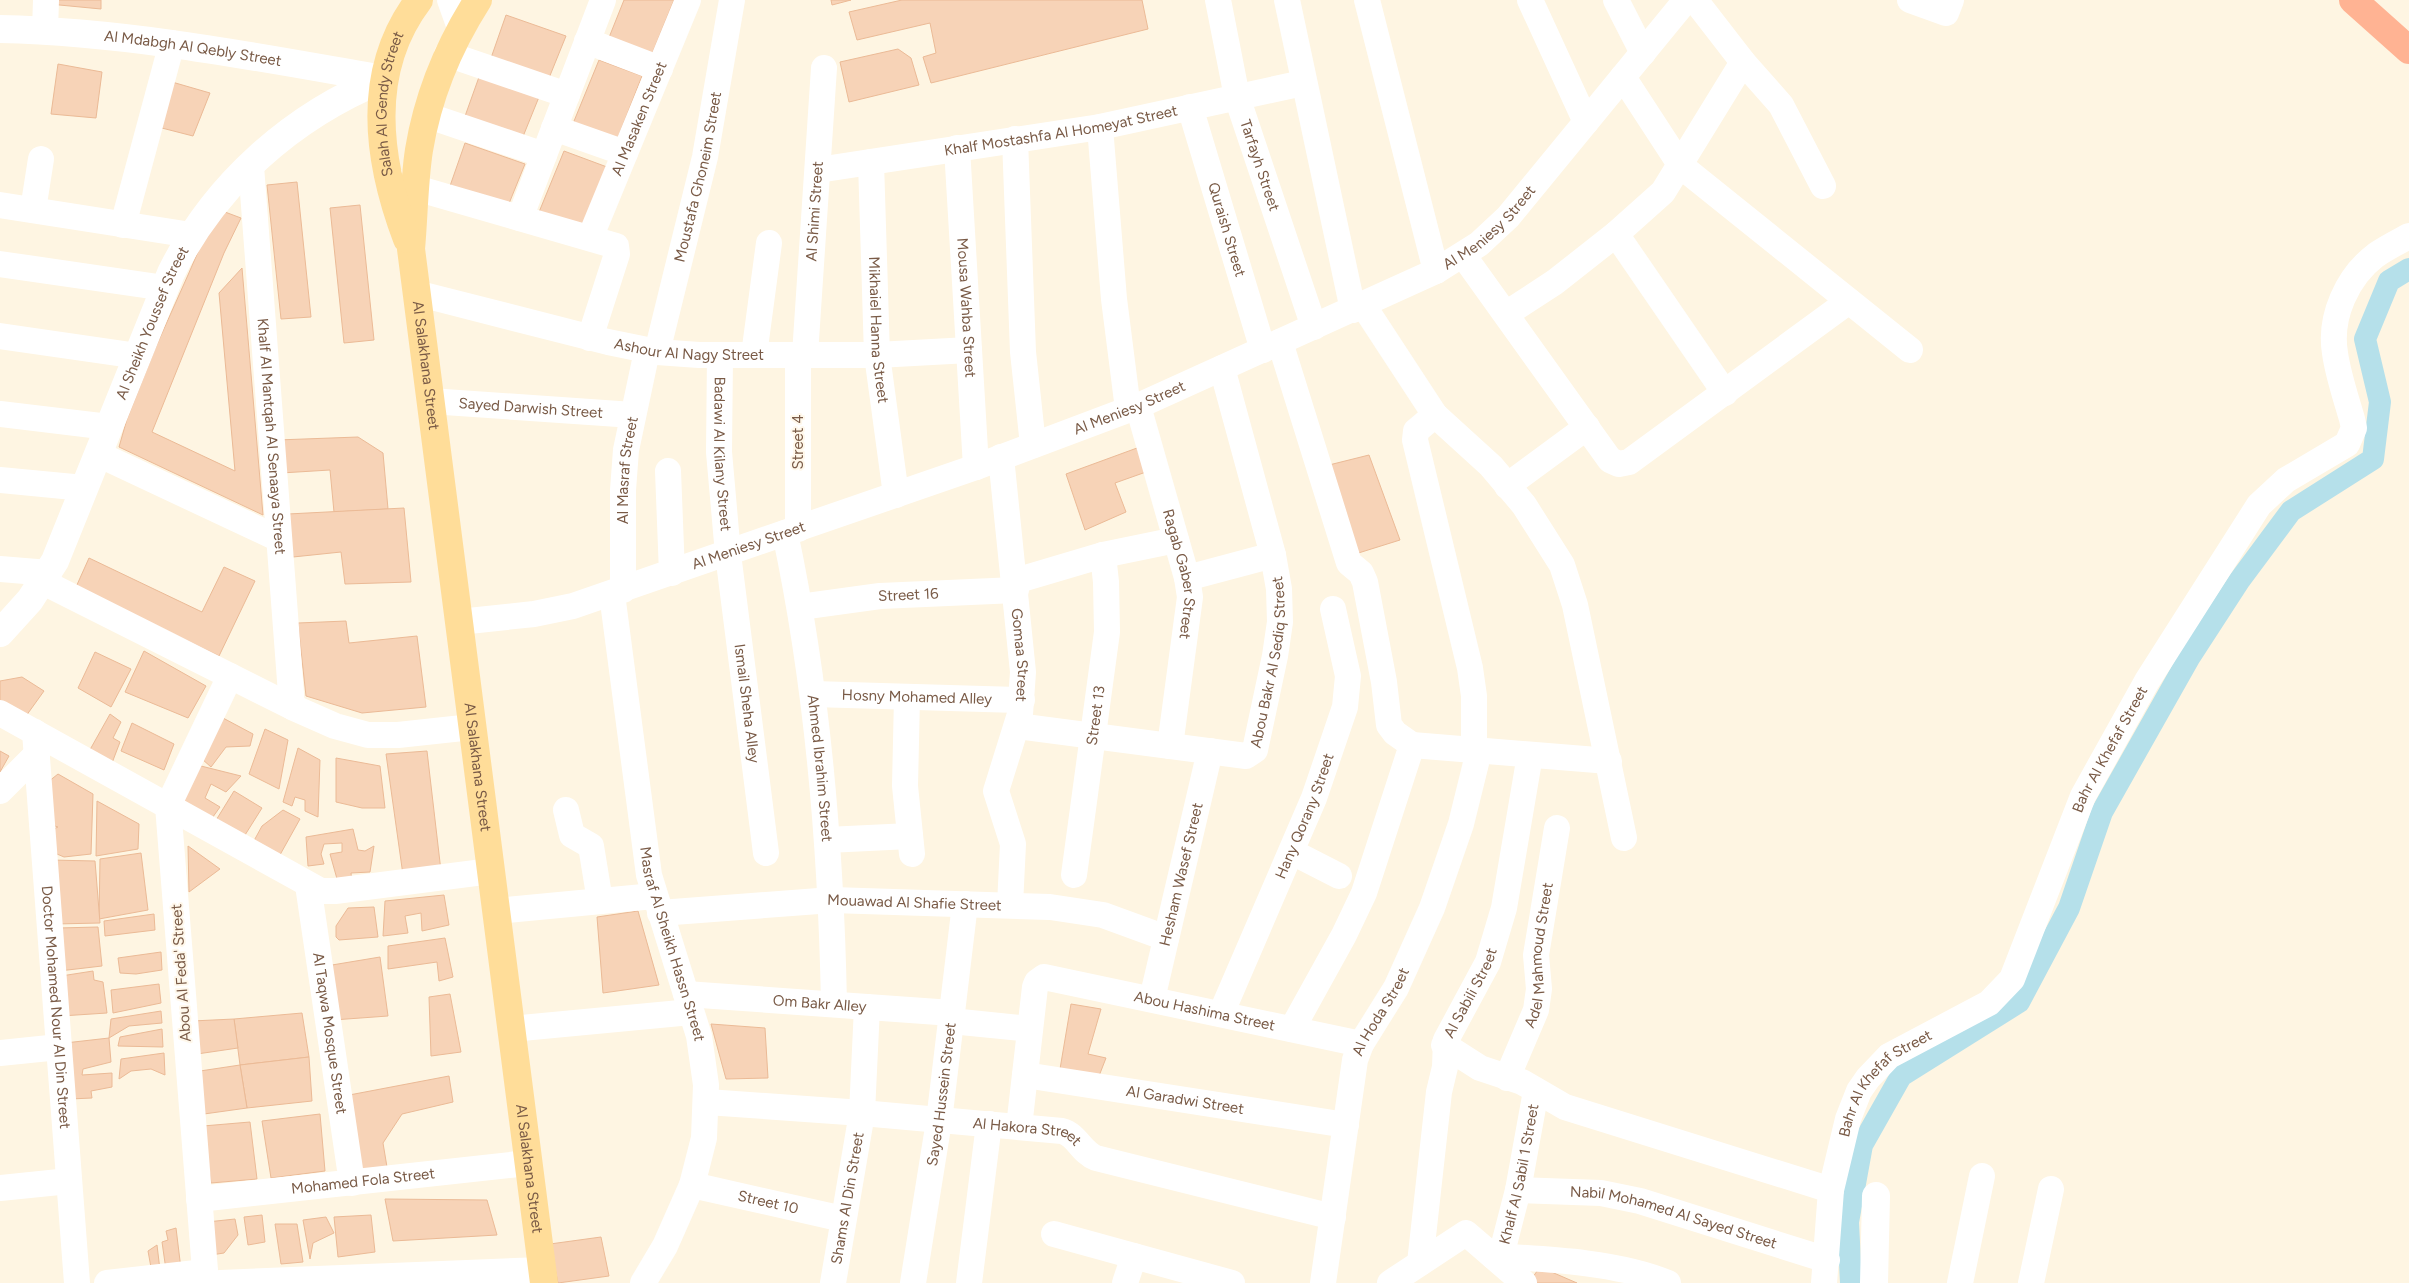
<svg xmlns="http://www.w3.org/2000/svg" width="2409" height="1283" viewBox="0 0 2409 1283" font-family="Figtree,sans-serif">
<style>
.lines{fill:none;stroke-linecap:round;stroke-linejoin:round}
.canal{stroke:#b5e0ea;stroke-width:22}
.building{fill:#f7d3b7;stroke:#ebba96}
.street{stroke:#fff;stroke-width:26}
.secondary{stroke:#fff;stroke-width:28}
.primary{stroke:#fd9;stroke-width:28}
.highway{stroke:#ffb393;stroke-width:28}
.labels{text-anchor:middle;dominant-baseline:central;stroke-width:4;stroke-linejoin:round;paint-order:stroke}
.street-label{font-size:15px;fill:#795a46;stroke:#fff8eb}
</style>
<rect width="100%" height="100%" fill="#fef5e2"/>
<g class="lines">
<!-- canal -->
<path class="canal" d="M1851 1283 1848 1222 1862 1145 1901 1076 2019 1002 2069 908 2102 812 2189 658 2239 581 2291 511 2373 459 2380 402 2365 339 2389 281 2409 269"/>
</g>
<!-- building -->
<g class="building">
<path d="M49 0H101V9L49 4Z"/>
<path d="M624 0H674L652 54 608 40Z"/>
<path d="M831 0H851L832 5Z"/>
<path d="M902 0H1142L1148 29 931 83 923 57 936 53 930 23 857 40 849 12Z"/>
<path d="M506 15 566 36 549 78 491 58Z"/>
<path d="M898 49 911 58 919 85 849 102 840 62Z"/>
<path d="M599 60 642 76 617 140 572 126Z"/>
<path d="M58 64 102 72 96 118 51 114Z"/>
<path d="M479 77 539 97 522 139 464 119Z"/>
<path d="M172 82 210 93 193 136 154 126Z"/>
<path d="M465 143 525 164 508 206 450 186Z"/>
<path d="M564 151 607 167 581 231 537 217Z"/>
<path d="M297 182 311 317 281 319 267 185Z"/>
<path d="M360 205 374 340 344 343 330 208Z"/>
<path d="M225 212 241 218 224 253 152 432 235 471 219 293 242 268 263 515 119 447 127 419 154 351 188 275 205 236Z"/>
<path d="M358 437 383 453 388 509 334 512 330 470 281 473 277 440Z"/>
<path d="M1137 448 1146 472 1115 483 1126 512 1085 530 1066 474Z"/>
<path d="M1369 455 1400 540 1352 555 1325 466Z"/>
<path d="M404 508 411 582 345 584 341 552 293 557 288 514Z"/>
<path d="M89 558 202 612 224 567 255 581 219 656 76 587Z"/>
<path d="M346 621 349 643 417 636 426 707 362 713 306 696 298 623Z"/>
<path d="M144 651 206 686 188 718 125 692Z"/>
<path d="M95 652 131 669 111 707 78 688Z"/>
<path d="M22 677 44 691 26 716 0 703V681Z"/>
<path d="M110 714 121 722 113 738 120 742 112 763 87 755Z"/>
<path d="M223 718 253 734 250 746 226 747 211 767 202 759Z"/>
<path d="M132 723 174 744 164 770 121 751Z"/>
<path d="M265 729 288 740 279 789 249 774Z"/>
<path d="M298 748 320 760 318 817 305 811V800L295 797 292 806 283 802Z"/>
<path d="M0 751 9 756 0 772Z"/>
<path d="M427 751 441 871 403 875 386 754Z"/>
<path d="M336 758 380 766 385 808H362L336 802Z"/>
<path d="M201 766 241 776 226 792 211 784 205 798 220 807 210 821 178 805Z"/>
<path d="M58 774 93 794 91 854 64 857 50 851 47 832 58 827 49 824 43 786Z"/>
<path d="M234 791 262 808 240 843 210 830Z"/>
<path d="M97 801 139 824 138 849 96 856Z"/>
<path d="M283 810 300 819 276 862 250 848 262 826Z"/>
<path d="M353 829 358 850 365 851 374 846 370 872 351 873 352 883 339 886 330 854 342 852V843L324 844 321 854 324 864 308 866 306 837Z"/>
<path d="M188 846 220 869 189 892Z"/>
<path d="M141 853 148 910 99 919 100 859Z"/>
<path d="M51 860 95 861 100 923 55 924Z"/>
<path d="M444 895 449 925 422 931 421 913 405 916 408 933 383 936 385 901Z"/>
<path d="M374 907 378 937 339 940 336 937V926L348 908Z"/>
<path d="M638 911 659 985 603 993 597 917Z"/>
<path d="M154 914 155 930 105 936 104 921Z"/>
<path d="M98 927 102 966 59 971 58 928Z"/>
<path d="M445 938 453 977 439 981 437 962 388 969V946Z"/>
<path d="M161 952 162 970 136 974 120 973 118 958Z"/>
<path d="M380 957 388 1016 333 1020 326 966Z"/>
<path d="M93 971 94 980 103 982 107 1013 61 1016V976Z"/>
<path d="M159 984 161 1003 113 1013 111 990Z"/>
<path d="M450 994 461 1052 431 1056 429 997Z"/>
<path d="M1071 1004 1101 1009 1088 1054 1106 1058 1099 1076 1060 1069Z"/>
<path d="M161 1011 162 1023 129 1026 109 1038 111 1019Z"/>
<path d="M302 1013 309 1057 240 1065 234 1019Z"/>
<path d="M234 1019 238 1048 197 1054 192 1021Z"/>
<path d="M711 1024 765 1028 768 1078 726 1079Z"/>
<path d="M162 1029 163 1047 118 1046 120 1037Z"/>
<path d="M109 1038 111 1062 83 1069 82 1075 112 1073V1087L91 1091 92 1098 70 1099 65 1043Z"/>
<path d="M164 1053 165 1075 151 1069 131 1071 119 1079 121 1059Z"/>
<path d="M309 1057 312 1101 247 1108 240 1065Z"/>
<path d="M240 1065 247 1108 204 1114 200 1071Z"/>
<path d="M449 1076 453 1102 402 1114 383 1143 388 1173 356 1177 344 1096Z"/>
<path d="M320 1114 325 1171 271 1178 262 1121Z"/>
<path d="M250 1122 257 1179 211 1183 203 1126Z"/>
<path d="M385 1199 487 1200 497 1235 393 1241Z"/>
<path d="M262 1215 265 1242 248 1245 244 1217Z"/>
<path d="M371 1215 375 1252 338 1257 334 1217Z"/>
<path d="M326 1217 334 1233 313 1243 310 1259 303 1220Z"/>
<path d="M235 1219 238 1235 224 1253 211 1255 207 1222Z"/>
<path d="M275 1224H297L303 1262 281 1264Z"/>
<path d="M176 1228 181 1269 166 1270 162 1242 168 1240 166 1231Z"/>
<path d="M601 1237 609 1276 558 1283 550 1244Z"/>
<path d="M157 1245 160 1270 152 1273 148 1251Z"/>
<path d="M1540 1267 1577 1283H1532L1530 1281Z"/>
</g>
<g class="lines">
<!-- street -->
<g class="street">
<path d="M450 0 460 28"/>
<path id="s1" d="M1218 0 1237 97 1314 327"/>
<path d="M1287 0 1353 310"/>
<path d="M1367 0 1436 271"/>
<path d="M1530 0 1586 122"/>
<path d="M1616 0 1643 53"/>
<path d="M1695 0 1743 62 1781 105 1823 186"/>
<path d="M1910 0 1946 13 1951 0"/>
<path d="M45 30 46 0"/>
<path d="M587 41 660 69"/>
<path d="M447 54 567 95"/>
<path d="M1623 77 1681 166 1910 350"/>
<path id="s2" d="M1190 107 1263 350"/>
<path d="M426 115 544 155"/>
<path d="M1100 127 1114 299 1128 409"/>
<path d="M554 128 625 153"/>
<path d="M1015 139 1023 352 1033 445"/>
<path id="s3" d="M957 148 976 467"/>
<path id="s4" d="M871 162 877 355 896 495"/>
<path id="s5" d="M251 166 292 707"/>
<path id="s6" d="M818 170 1100 127 1303 83"/>
<path d="M395 182 616 246 617 254 590 338"/>
<path d="M0 205 191 235"/>
<path d="M33 210 41 159"/>
<path d="M520 218 603 0"/>
<path d="M123 225 172 43"/>
<path d="M1616 234 1725 393"/>
<path id="s7" d="M590 238 688 0"/>
<path d="M1463 255 1610 460 1619 464 1629 462 1849 301"/>
<path d="M0 264 165 288"/>
<path id="s8" d="M416 293 608 342 657 352 699 355H877L969 350"/>
<path d="M1363 305 1435 415 1416 431 1415 440 1470 668 1474 696V750"/>
<path d="M1506 314 1555 282 1616 234 1663 192 1743 62"/>
<path d="M0 336 138 356"/>
<path d="M1280 342 1349 563 1361 573 1365 582 1384 682 1389 725 1395 733 1412 745 1364 893 1344 935 1292 1029"/>
<path id="s9" d="M657 352 705 157 732 0"/>
<path id="s10" d="M720 355 719 452 728 554 766 853"/>
<path d="M754 355 769 243"/>
<path d="M798 355V529"/>
<path id="s11" d="M805 355 824 68"/>
<path id="s12" d="M430 401 633 415"/>
<path id="s13" d="M1138 406 1187 578 1190 597 1170 746"/>
<path d="M0 414 109 427"/>
<path d="M1435 415 1491 466 1524 505 1562 565 1575 605 1624 838"/>
<path d="M98 454 279 539"/>
<path id="s14" d="M1001 457 1023 672 1020 714 996 791 1013 844 1010 905"/>
<path d="M668 471 672 573"/>
<path d="M0 480 84 488"/>
<path d="M1507 486 1587 427"/>
<path id="s15" d="M785 533C818 688 831 846 834 1004"/>
<path d="M0 569 49 573"/>
<path d="M1187 578 1273 555"/>
<path d="M1015 581 1103 555 1176 540"/>
<path d="M43 582 292 707 335 726 368 735H398L472 727"/>
<path id="s16" d="M623 590V490L626 450 647 351"/>
<path id="s17" d="M612 594 649 875 699 1036 706 1085 704 1138 692 1185 665 1246 643 1283"/>
<path id="s18" d="M800 607 880 596 1016 590"/>
<path id="s19" d="M459 622 534 614 573 606 976 467 1138 406 1436 271 1479 244 1508 217 1686 0"/>
<path id="s20" d="M813 694 1022 700"/>
<path d="M907 697 905 786 912 854"/>
<path d="M0 713 321 891H335L491 871"/>
<path id="s21" d="M1017 726 1246 756 1255 750 1275 656 1280 622 1279 589 1273 555 1222 368"/>
<path id="s22" d="M35 732 77 1283"/>
<path d="M1412 745 1609 761"/>
<path d="M0 791 37 754"/>
<path d="M566 810 572 835 591 846 600 901"/>
<path d="M827 840 910 836"/>
<path d="M1292 852 1339 876"/>
<path id="s23" d="M1074 875 1107 632 1106 582 1103 555"/>
<path id="s24" d="M308 885 352 1183"/>
<path d="M496 911 654 896"/>
<path id="s25" d="M660 913 832 900 1050 907 1103 915 1166 938"/>
<path id="s26" d="M686 994 952 1013"/>
<path id="s27" d="M1152 999 1210 751"/>
<path id="s28" d="M1221 1014 1314 798 1345 707 1348 676 1333 609"/>
<path d="M951 1021 1030 1029"/>
<path d="M511 1029 691 1012"/>
<path d="M1444 1045 1480 1068 1522 1082 1565 1107 1831 1190"/>
<path d="M0 1053 59 1047"/>
<path id="s29" d="M1025 1075 1346 1125"/>
<path id="s30" d="M1507 1078 1536 1010 1539 989 1536 955 1557 828"/>
<path id="s31" d="M707 1102 862 1113 1062 1131C1077 1135 1081 1152 1096 1158L1333 1217"/>
<path id="s32" d="M1019 1127 1035 987 1037 982 1044 977 1361 1044"/>
<path id="s33" d="M692 1185 843 1219"/>
<path d="M0 1188 69 1181"/>
<path id="s34" d="M1518 1190 1601 1193 1640 1201 1827 1260"/>
<path id="s35" d="M199 1199 528 1163"/>
<path d="M1054 1234 1232 1283"/>
<path d="M1493 1256C1547 1259 1618 1262 1668 1283"/>
<path id="s36" d="M1501 1256 1518 1190 1536 1091"/>
<path id="s37" d="M1420 1263 1439 1092 1445 1067 1446 1040 1488 962 1504 908 1530 755"/>
<path d="M107 1283 205 1272"/>
<path d="M206 1283 168 806 230 676"/>
<path d="M220 1283 542 1270"/>
<path id="s38" d="M833 1283 862 1113 867 1007"/>
<path id="s39" d="M913 1283 939 1121 965 904"/>
<path d="M969 1283 989 1124"/>
<path d="M1125 1283 1134 1256"/>
<path id="s40" d="M1323 1283 1355 1060 1361 1044 1396 988 1432 908 1461 824 1479 751"/>
<path d="M1390 1283 1466 1233 1524 1283"/>
<path id="s41" d="M1824 1283 1831 1190 1848 1119 1859 1091 1868 1078 1889 1056 1989 1003 2012 979 2083 796 2147 681 2259 505 2286 480 2347 444 2354 428 2352 419C2346 398 2338 375 2335 353 2329 317 2347 277 2376 255 2386 248 2398 242 2409 236"/>
<path d="M1960 1283 1982 1176"/>
<path d="M2031 1283 2051 1189"/>
</g>
<!-- secondary -->
<g class="secondary">
<path id="s42" d="M0 29C130 32 256 57 383 79"/>
<path id="s43" d="M0 633 30 600 55 561 171 273C214 185 292 116 383 79"/>
<path d="M1874 1283 1876 1196"/>
</g>
<!-- primary -->
<g class="primary">
<path id="s44" d="M478 0C448 47 428 95 419 150 414 182 414 216 411 249L544 1283"/>
<path id="s45" d="M407 239C377 160 365 71 419 0"/>
</g>
<!-- highway -->
<path class="highway" d="M2353 0 2409 50"/>
</g>
<g class="labels">
<!-- street labels -->
<g class="street-label">
<text stroke="none"><textPath href="#s42" startOffset="194">Al Mdabgh Al Qebly Street</textPath></text>
<text stroke="none"><textPath href="#s45" startOffset="139">Salah Al Gendy Street</textPath></text>
<text stroke="none"><textPath href="#s7" startOffset="129">Al Masaken Street</textPath></text>
<text stroke="none"><textPath href="#s6" startOffset="246">Khalf Mostashfa Al Homeyat Street</textPath></text>
<text stroke="none"><textPath href="#s1" startOffset="171">Tarfayh Street</textPath></text>
<text stroke="none"><textPath href="#s9" startOffset="180">Moustafa Ghoneim Street</textPath></text>
<text stroke="none"><textPath href="#s11" startOffset="144">Al Shimi Street</textPath></text>
<text stroke="none"><textPath href="#s19" startOffset="1111">Al Meniesy Street</textPath></text>
<text stroke="none"><textPath href="#s2" startOffset="128">Quraish Street</textPath></text>
<text stroke="none"><textPath href="#s3" startOffset="160">Mousa Wahba Street</textPath></text>
<text stroke="none"><textPath href="#s43" startOffset="348">Al Sheikh Youssef Street</textPath></text>
<text stroke="none"><textPath href="#s4" startOffset="168">Mikhaiel Hanna Street</textPath></text>
<text stroke="none"><textPath href="#s8" startOffset="280">Ashour Al Nagy Street</textPath></text>
<text stroke="none"><textPath href="#s44" startOffset="379">Al Salakhana Street</textPath></text>
<text stroke="none"><textPath href="#s19" startOffset="706">Al Meniesy Street</textPath></text>
<text stroke="none"><textPath href="#s12" startOffset="101">Sayed Darwish Street</textPath></text>
<text stroke="none"><textPath href="#s5" startOffset="271">Khalf Al Mantqah Al Senaaya Street</textPath></text>
<text transform="translate(798 442) rotate(-90)">Street 4</text>
<text stroke="none"><textPath href="#s10" startOffset="99">Badawi Al Kilany Street</textPath></text>
<text stroke="none"><textPath href="#s16" startOffset="120">Al Masraf Street</textPath></text>
<text stroke="none"><textPath href="#s19" startOffset="301">Al Meniesy Street</textPath></text>
<text stroke="none"><textPath href="#s13" startOffset="174">Ragab Gaber Street</textPath></text>
<text stroke="none"><textPath href="#s18" startOffset="109">Street 16</textPath></text>
<text stroke="none"><textPath href="#s14" startOffset="199">Gomaa Street</textPath></text>
<text stroke="none"><textPath href="#s21" startOffset="331">Abou Bakr Al Sediq Street</textPath></text>
<text stroke="none"><textPath href="#s20" startOffset="104">Hosny Mohamed Alley</textPath></text>
<text stroke="none"><textPath href="#s10" startOffset="350">Ismail Sheha Alley</textPath></text>
<text stroke="none"><textPath href="#s23" startOffset="161">Street 13</textPath></text>
<text stroke="none"><textPath href="#s41" startOffset="639">Bahr Al Khefaf Street</textPath></text>
<text stroke="none"><textPath href="#s44" startOffset="784">Al Salakhana Street</textPath></text>
<text stroke="none"><textPath href="#s15" startOffset="238">Ahmed Ibrahim Street</textPath></text>
<text stroke="none"><textPath href="#s28" startOffset="215">Hany Qorany Street</textPath></text>
<text stroke="none"><textPath href="#s27" startOffset="128">Hesham Wasef Street</textPath></text>
<text stroke="none"><textPath href="#s25" startOffset="255">Mouawad Al Shafie Street</textPath></text>
<text stroke="none"><textPath href="#s17" startOffset="356">Masraf Al Sheikh Hassn Street</textPath></text>
<text stroke="none"><textPath href="#s30" startOffset="129">Adel Mahmoud Street</textPath></text>
<text transform="translate(181 973) rotate(-94)">Abou Al Feda' Street</text>
<text stroke="none"><textPath href="#s37" startOffset="278">Al Sabili Street</textPath></text>
<text stroke="none"><textPath href="#s26" startOffset="134">Om Bakr Alley</textPath></text>
<text stroke="none"><textPath href="#s22" startOffset="276">Doctor Mohamed Nour Al Din Street</textPath></text>
<text stroke="none"><textPath href="#s32" startOffset="319">Abou Hashima Street</textPath></text>
<text stroke="none"><textPath href="#s40" startOffset="280">Al Hoda Street</textPath></text>
<text stroke="none"><textPath href="#s24" startOffset="150">Al Taqwa Mosque Street</textPath></text>
<text stroke="none"><textPath href="#s41" startOffset="219">Bahr Al Khefaf Street</textPath></text>
<text stroke="none"><textPath href="#s39" startOffset="191">Sayed Hussein Street</textPath></text>
<text stroke="none"><textPath href="#s29" startOffset="162">Al Garadwi Street</textPath></text>
<text stroke="none"><textPath href="#s31" startOffset="322">Al Hakora Street</textPath></text>
<text stroke="none"><textPath href="#s44" startOffset="1189">Al Salakhana Street</textPath></text>
<text stroke="none"><textPath href="#s36" startOffset="84">Khalf Al Sabil 1 Street</textPath></text>
<text stroke="none"><textPath href="#s35" startOffset="165">Mohamed Fola Street</textPath></text>
<text stroke="none"><textPath href="#s38" startOffset="86">Shams Al Din Street</textPath></text>
<text stroke="none"><textPath href="#s33" startOffset="78">Street 10</textPath></text>
<text stroke="none"><textPath href="#s34" startOffset="159">Nabil Mohamed Al Sayed Street</textPath></text>
</g>
</g>
</svg>
